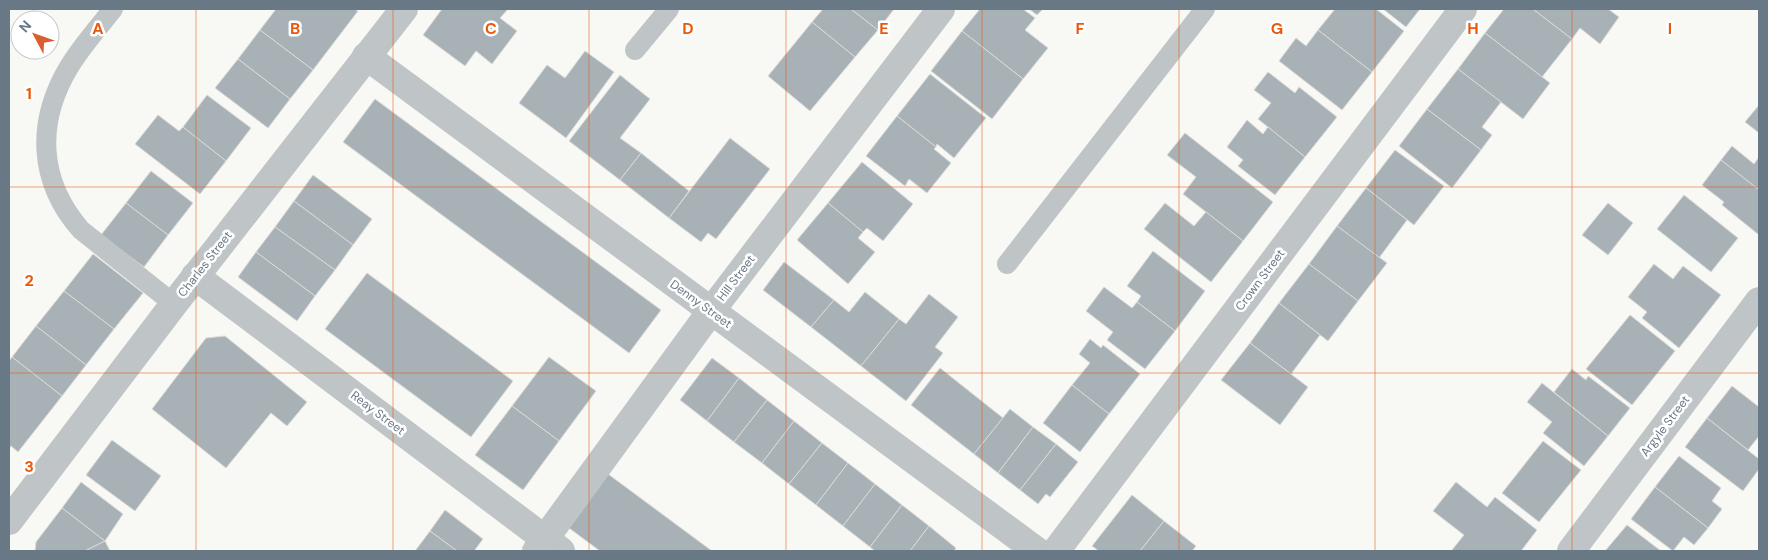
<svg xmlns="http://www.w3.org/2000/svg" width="1768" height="560" viewBox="0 0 1768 560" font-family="'DM Sans',sans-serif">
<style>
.building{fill:#a8b1b6;stroke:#dadad8}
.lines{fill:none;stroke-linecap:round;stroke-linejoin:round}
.lane{stroke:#bfc4c7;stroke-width:20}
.street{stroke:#bfc4c7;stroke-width:28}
.grid{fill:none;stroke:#e8590c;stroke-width:1;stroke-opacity:0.55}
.labels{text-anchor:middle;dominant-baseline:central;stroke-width:5;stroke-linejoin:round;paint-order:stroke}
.street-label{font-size:12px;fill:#687885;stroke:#fff}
.grid-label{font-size:16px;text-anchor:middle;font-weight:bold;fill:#e8590c;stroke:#fff;stroke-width:5;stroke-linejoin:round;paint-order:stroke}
</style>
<rect width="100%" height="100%" fill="#f8f8f5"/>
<!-- building -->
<g class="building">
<path d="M276 9H354L358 11 313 70 260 30Z"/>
<path d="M442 9H508L500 18 517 31 492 64 476 51 465 66 423 35Z"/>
<path d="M823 9H851L878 30 855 57 812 22Z"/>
<path d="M851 9H894L878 30Z"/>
<path d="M980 9H1023L1035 18 1025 30 1048 48 1023 79 962 31Z"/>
<path d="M1029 9H1043L1037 15Z"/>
<path d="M1335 9H1376L1404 31 1372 72 1318 30Z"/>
<path d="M1383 9H1420L1406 27Z"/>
<path d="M1504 9H1533L1572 39 1542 77 1485 33Z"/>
<path d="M1533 9H1608L1619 17 1600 44 1580 28 1572 39Z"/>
<path d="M812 22 855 57 810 111 768 76Z"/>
<path d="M260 30 313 70 290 99 238 59Z"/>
<path d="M1318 30 1372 72 1342 110 1279 61 1296 38 1306 46Z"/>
<path d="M962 31 1023 79 992 119 931 71Z"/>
<path d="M1485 33 1550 83 1523 119 1458 69Z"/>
<path d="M585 51 614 72 566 138 519 103 547 65 565 78Z"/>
<path d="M238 59 290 99 268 128 215 88Z"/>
<path d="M1458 69 1501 102 1482 127 1492 135 1481 150 1427 109Z"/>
<path d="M1268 72 1295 93 1299 87 1337 117 1305 157 1258 119 1271 103 1254 90Z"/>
<path d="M930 74 986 118 954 158 937 144 936 147 897 116Z"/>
<path d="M620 75 650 99 620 138 641 153 620 180 569 141Z"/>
<path d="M207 95 251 128 226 161 183 127Z"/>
<path d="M375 99 661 310 629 353 343 142Z"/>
<path d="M1759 105V133L1745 122Z"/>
<path d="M1427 109 1481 150 1452 188 1399 146Z"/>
<path d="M158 115 179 131 183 127 226 161 200 194 135 144Z"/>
<path d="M897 116 936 147 934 149 951 163 927 193 909 179 905 186 866 156Z"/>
<path d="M1247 120 1263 134 1268 127 1305 157 1275 195 1238 166 1243 160 1227 147Z"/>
<path d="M1185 133 1273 202 1243 241 1183 194 1196 177 1167 155Z"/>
<path d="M730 138 770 169 716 239 708 233 701 242 669 218Z"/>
<path d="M1732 146 1754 164 1759 157V190L1721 160Z"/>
<path d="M1395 150 1444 186 1414 225 1366 188Z"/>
<path d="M641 153 689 191 669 218 620 180Z"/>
<path d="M1721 160 1759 190V235L1722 205 1724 202 1702 185Z"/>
<path d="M862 162 913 204 883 241 867 228 863 232 828 203Z"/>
<path d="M151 171 193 203 168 235 126 203Z"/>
<path d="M313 175 372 219 353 245 294 201Z"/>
<path d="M1366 188 1407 220 1379 258 1337 226Z"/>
<path d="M1684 195 1738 238 1711 272 1657 229Z"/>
<path d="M294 201 353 245 335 270 275 227Z"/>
<path d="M126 203 168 235 144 267 101 235Z"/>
<path d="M828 203 863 232 858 238 875 252 848 284 797 240Z"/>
<path d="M1165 203 1194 226 1206 212 1243 241 1211 282 1144 229Z"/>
<path d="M1608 203 1633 223 1608 255 1582 235Z"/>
<path d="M1337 226 1387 263 1358 301 1309 264Z"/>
<path d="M275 227 335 270 315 296 256 252Z"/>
<path d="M1153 251 1205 291 1175 331 1137 302 1141 296 1127 286Z"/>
<path d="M256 252 315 296 297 321 238 277Z"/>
<path d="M93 254 143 293 114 329 64 291Z"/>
<path d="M784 262 834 300 811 327 763 290Z"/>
<path d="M1309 264 1358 301 1328 341 1279 303Z"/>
<path d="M1654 264 1673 279 1683 266 1721 295 1679 348 1642 318 1647 312 1628 297Z"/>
<path d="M367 273 513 381 471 437 325 329Z"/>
<path d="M1104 287 1132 308 1137 302 1175 331 1145 369 1107 340 1113 332 1086 311Z"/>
<path d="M64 291 114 329 86 365 36 326Z"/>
<path d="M865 292 899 319 861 366 811 327 834 300 849 312Z"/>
<path d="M929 294 958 317 935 347 943 353 906 401 861 366 899 319 906 324Z"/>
<path d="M1279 303 1320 335 1291 374 1250 343Z"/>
<path d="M1630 315 1675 351 1632 405 1586 369Z"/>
<path d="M36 326 86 365 62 396 12 357Z"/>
<path d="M225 336 307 402 287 426 271 413 226 468 152 409 206 338Z"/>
<path d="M1090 339 1101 348 1103 345 1140 374 1109 414 1072 385 1090 363 1079 354Z"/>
<path d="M1250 343 1308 387 1280 425 1221 380Z"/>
<path d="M12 357 62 396 18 452 11 446 9 449V361Z"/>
<path d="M549 357 596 391 559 441 512 406Z"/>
<path d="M712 358 739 378 707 421 680 400Z"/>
<path d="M940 368 1003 418 974 454 911 405Z"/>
<path d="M1572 369 1586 380 1588 376 1630 408 1608 436 1554 392Z"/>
<path d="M739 378 767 400 734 442 707 421Z"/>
<path d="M1542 383 1608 436 1584 466 1543 433 1552 422 1527 402Z"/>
<path d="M1072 385 1109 414 1080 452 1043 423Z"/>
<path d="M1732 386 1759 407V436L1748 450 1707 418Z"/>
<path d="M767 400 794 421 762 463 734 442Z"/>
<path d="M512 406 559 441 523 490 475 455Z"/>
<path d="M1010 409 1033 427 998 473 974 454Z"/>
<path d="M1707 418 1759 459V469L1743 491 1685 447Z"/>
<path d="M794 421 822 443 789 484 762 463Z"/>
<path d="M1033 427 1056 444 1020 490 998 473Z"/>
<path d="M112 440 161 476 135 511 86 475Z"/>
<path d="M1543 441 1581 470 1539 522 1502 493Z"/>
<path d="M822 443 848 463 816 505 789 484Z"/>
<path d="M1056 444 1078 462 1050 497 1046 494 1038 504 1020 490Z"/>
<path d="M1679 456 1721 488 1712 501 1722 509 1708 528 1655 487Z"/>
<path d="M848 463 875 484 843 526 816 505Z"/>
<path d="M604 471 712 551H600L565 525Z"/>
<path d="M81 482 123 514 105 541 62 508Z"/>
<path d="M1456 482 1487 507 1495 497 1537 530 1521 551H1453L1452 550 1464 535 1433 511Z"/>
<path d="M875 484 902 505 870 547 843 526Z"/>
<path d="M1655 487 1708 528 1694 545 1684 537 1673 551 1631 519Z"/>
<path d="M1132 495 1164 521 1140 551H1099L1092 546Z"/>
<path d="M902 505 929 526 910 551H875L870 547Z"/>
<path d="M62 508 105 541 85 551H35L36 542Z"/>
<path d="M445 510 483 539 474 551H457L430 531Z"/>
<path d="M1164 521 1196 546 1192 551H1140Z"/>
<path d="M1627 525 1661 551H1605Z"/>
<path d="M929 526 956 548 954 551H910Z"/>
<path d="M430 531 457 551H415Z"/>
<path d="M105 541 110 551H85Z"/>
</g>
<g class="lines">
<!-- lane -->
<g class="lane">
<path d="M113 9C98 28 81 47 69 67 36 122 38 181 81 230L174 304"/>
<path d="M635 50 669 9"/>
<path d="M1007 264 1205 9"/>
</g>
<!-- street -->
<g class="street">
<path d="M366 56 1037 551"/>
<path d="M195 276 561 551"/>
<path d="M9 521 174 304 404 9"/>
<path d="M536 551 711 311 941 9"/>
<path d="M1056 551 1463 9"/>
<path d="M1571 551 1759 301"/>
</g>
</g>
<!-- grid -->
<path class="grid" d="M196 9V551M393 9V551M589 9V551M786 9V551M982 9V551M1179 9V551M1375 9V551M1572 9V551M9 187H1759M9 373H1759"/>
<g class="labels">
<!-- street labels -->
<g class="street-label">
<text transform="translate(205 264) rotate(-52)">Charles Street</text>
<text transform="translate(736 278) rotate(-53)">Hill Street</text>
<text transform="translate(1260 280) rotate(-53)">Crown Street</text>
<text transform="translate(701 304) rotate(36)">Denny Street</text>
<text transform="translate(378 413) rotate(37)">Reay Street</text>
<text transform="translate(1665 426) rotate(-53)">Argyle Street</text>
</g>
</g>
<g class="grid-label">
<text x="98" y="34">A</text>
<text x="295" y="34">B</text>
<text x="491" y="34">C</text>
<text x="688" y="34">D</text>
<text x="884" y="34">E</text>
<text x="1080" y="34">F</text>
<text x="1277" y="34">G</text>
<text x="1473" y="34">H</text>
<text x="1670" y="34">I</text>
<text x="29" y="99">1</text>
<text x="29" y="286">2</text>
<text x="29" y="472">3</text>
</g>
<!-- border -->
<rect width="1768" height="560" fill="none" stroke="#687885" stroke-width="20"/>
<!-- north arrow -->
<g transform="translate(35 35) rotate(311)"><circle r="24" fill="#ffffff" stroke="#c3c9ce"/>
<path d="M0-4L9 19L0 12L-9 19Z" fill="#db5e32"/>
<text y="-8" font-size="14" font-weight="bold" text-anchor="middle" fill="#687885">N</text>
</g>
</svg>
